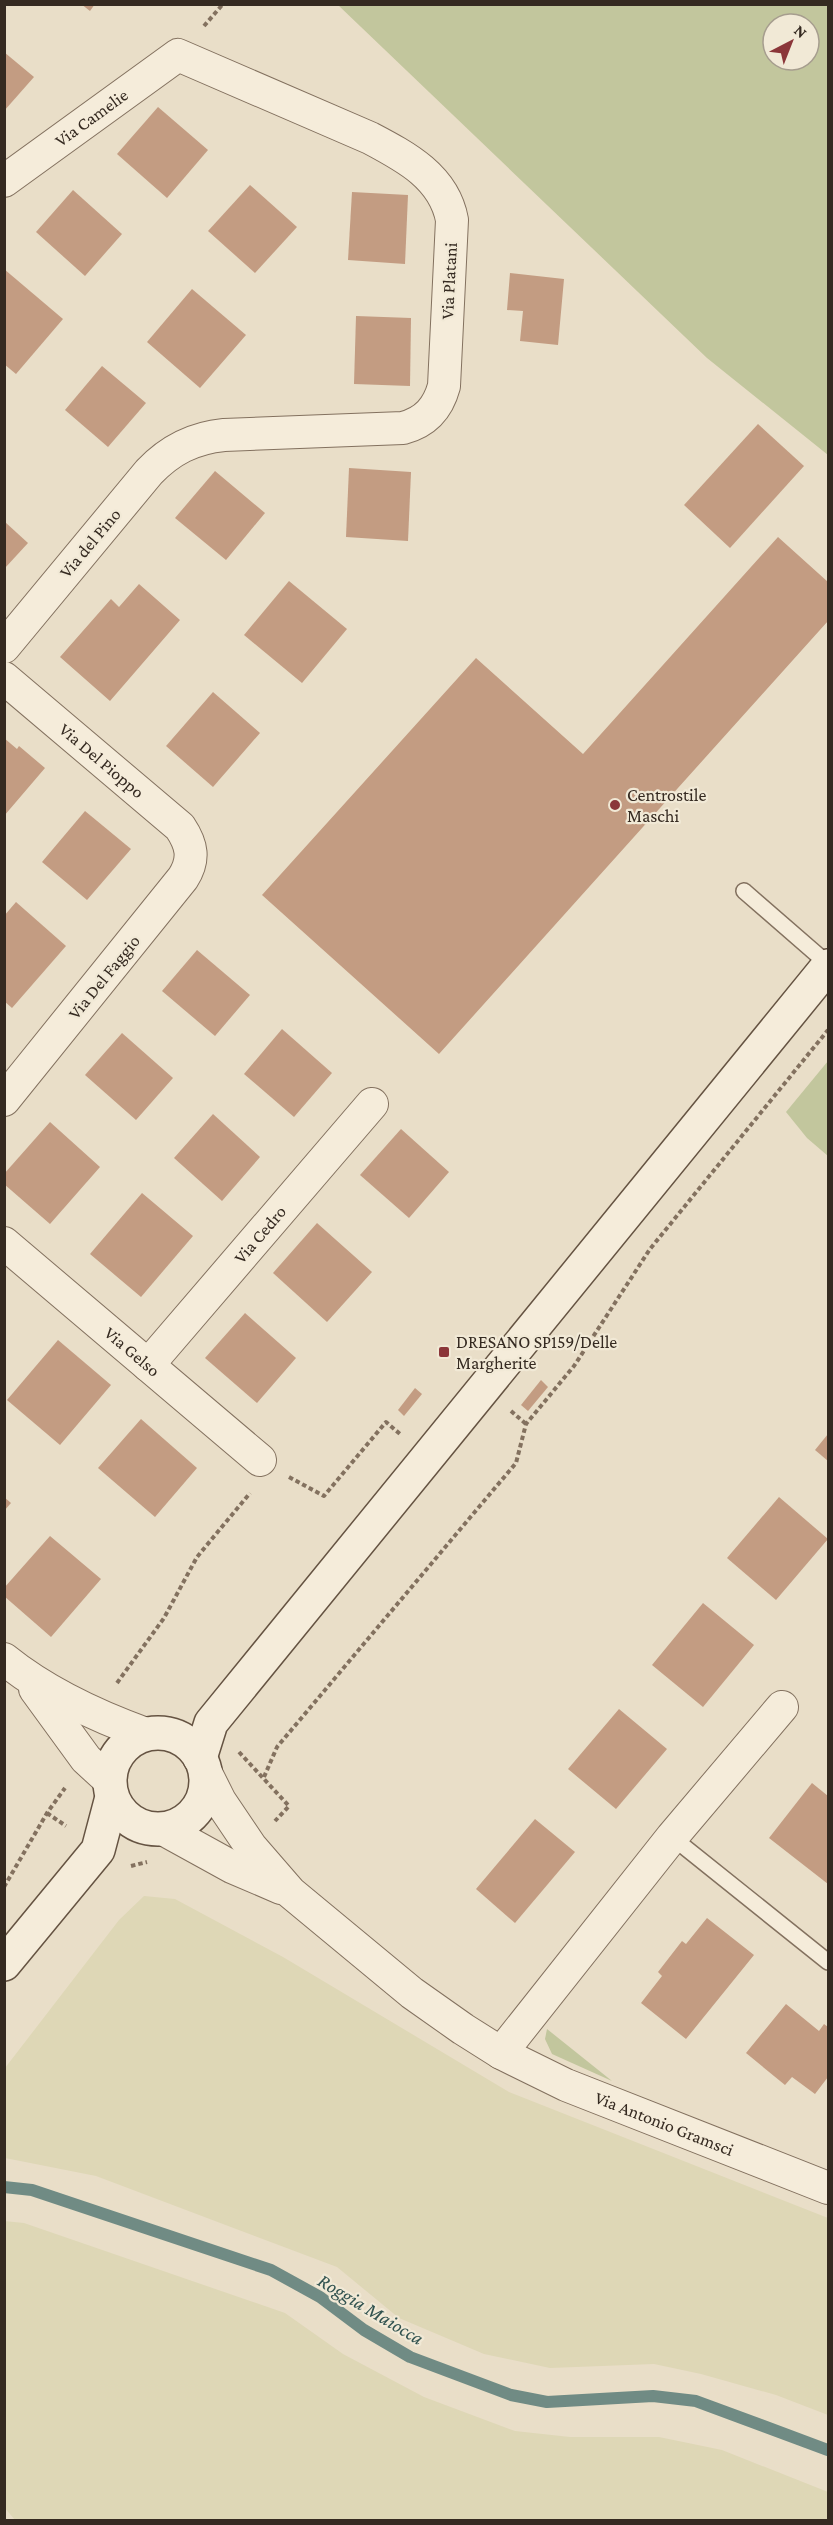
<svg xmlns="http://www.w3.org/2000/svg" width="833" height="2525" viewBox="0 0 833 2525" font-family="'Crimson Pro',serif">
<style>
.farmland{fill:#ded7b6}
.green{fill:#c2c69d;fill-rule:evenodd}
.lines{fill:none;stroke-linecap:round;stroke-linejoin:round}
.stream{stroke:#708b84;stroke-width:12}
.building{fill:#c39c82}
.lane-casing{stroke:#83715f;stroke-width:18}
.street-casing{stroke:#83715f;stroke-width:34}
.secondary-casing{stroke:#655342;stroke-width:36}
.path{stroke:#83715f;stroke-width:4;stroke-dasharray:4.5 3;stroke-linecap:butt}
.lane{stroke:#f5ecda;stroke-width:15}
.street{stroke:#f5ecda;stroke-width:32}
.secondary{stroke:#f5ecda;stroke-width:33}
.poi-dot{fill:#8b3639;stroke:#f1e9d6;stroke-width:2}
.labels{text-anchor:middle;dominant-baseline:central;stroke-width:4.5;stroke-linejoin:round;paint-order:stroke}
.street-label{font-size:18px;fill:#352a21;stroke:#f1e9d6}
.poi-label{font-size:18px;fill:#352a21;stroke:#f1e9d6;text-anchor:start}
.water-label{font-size:20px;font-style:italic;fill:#325350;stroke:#f1e9d6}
</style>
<rect width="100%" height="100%" fill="#e9dec8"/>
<!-- farmland -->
<g class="farmland">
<path d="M144 1896 175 1899 283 1957 509 2092 828 2218V2415L776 2395 701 2374 654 2364 550 2368 484 2354 399 2318 337 2267 96 2176 5 2158V2068L119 1920Z"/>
<path d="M4 2221 24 2223 285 2313 343 2354 424 2397 515 2431 570 2437H659L722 2450 828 2492V2520H15L4 2507Z"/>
</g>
<!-- green -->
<g class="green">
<path d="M338 5H828V455L707 358ZM773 24H809V60H773Z"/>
<path d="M828 1061V1156L807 1138 786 1112Z"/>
<path d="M547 2029 612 2081 552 2054 545 2039Z"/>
</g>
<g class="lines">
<!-- stream -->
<path class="stream" d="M4 2187 32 2190 271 2270 320 2297 364 2330 410 2357 511 2395 547 2402 653 2396 696 2401 828 2450"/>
</g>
<!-- building -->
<g class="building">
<path d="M81 4H95L90 11Z"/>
<path d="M4 52 34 77 4 111Z"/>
<path d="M158 107 208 150 167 198 117 154Z"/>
<path d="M250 185 297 227 255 273 208 231Z"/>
<path d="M73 190 122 234 85 276 36 232Z"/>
<path d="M352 192 408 195 405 264 348 260Z"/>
<path d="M4 269 63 319 16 374 4 364Z"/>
<path d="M510 273 564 279 558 345 520 341 523 311 507 310Z"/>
<path d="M192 289 246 335 200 388 147 342Z"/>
<path d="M356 316 411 318 410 386 354 384Z"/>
<path d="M102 366 146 403 108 447 65 410Z"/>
<path d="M758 424 804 466 730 548 684 505Z"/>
<path d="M349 468 411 472 408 541 346 537Z"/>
<path d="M215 471 265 513 226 560 175 518Z"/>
<path d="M5 522 28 543 5 568Z"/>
<path d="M778 537 828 582V621L439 1054 262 895 476 658 583 754Z"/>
<path d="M289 581 347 629 302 683 244 635Z"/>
<path d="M139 584 180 620 110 701 60 657 111 599 119 607Z"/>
<path d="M213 692 260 733 213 787 166 746Z"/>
<path d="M4 738 17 749 19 746 45 768 4 816Z"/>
<path d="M85 811 131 849 87 900 42 862Z"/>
<path d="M16 902 66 946 12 1008 4 1001V916Z"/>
<path d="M197 950 250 995 215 1036 162 991Z"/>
<path d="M282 1029 332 1073 294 1117 244 1074Z"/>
<path d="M122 1033 173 1078 136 1120 85 1075Z"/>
<path d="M213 1114 260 1157 222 1201 174 1158Z"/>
<path d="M50 1122 100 1167 50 1224 4 1184V1174Z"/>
<path d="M401 1129 449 1172 409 1218 360 1175Z"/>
<path d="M142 1193 193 1236 141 1297 90 1254Z"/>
<path d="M317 1223 372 1272 327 1322 273 1273Z"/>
<path d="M245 1313 296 1358 257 1403 205 1358Z"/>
<path d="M58 1340 111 1385 60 1445 7 1400Z"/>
<path d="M541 1380 548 1387 528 1411 521 1405Z"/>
<path d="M415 1388 422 1394 404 1416 398 1410Z"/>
<path d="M141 1419 197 1468 155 1517 98 1468Z"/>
<path d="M828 1434V1461L815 1450Z"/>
<path d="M4 1497 11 1503 4 1511Z"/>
<path d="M779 1497 828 1539 776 1600 727 1558Z"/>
<path d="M50 1536 101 1579 51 1637 4 1596V1588Z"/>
<path d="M703 1603 754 1645 703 1707 652 1665Z"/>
<path d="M619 1709 667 1749 616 1809 568 1769Z"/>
<path d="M812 1783 828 1796V1884L769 1838Z"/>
<path d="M535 1819 575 1852 515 1923 476 1889Z"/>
<path d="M707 1918 754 1955 686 2039 641 2003 662 1976 658 1972 682 1941 686 1944Z"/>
<path d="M786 2004 819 2031 824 2024 828 2027V2077L815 2094 792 2077 785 2085 746 2053Z"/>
</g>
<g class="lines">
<!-- lane casing -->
<g class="lane-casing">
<g id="lane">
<path d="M744 891 828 964"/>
<path d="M672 1837 828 1962"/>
</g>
</g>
<!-- street casing -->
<g class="street-casing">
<g id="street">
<path id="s1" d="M4 181 178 55 370 138C406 157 444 177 452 220L444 386C438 408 426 422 403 428L224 435C193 438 170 450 149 472L4 647"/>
<path id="s2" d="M4 678 180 827C192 845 195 859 183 878L4 1100"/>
<path id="s3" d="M4 1243 260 1460"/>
<path id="s4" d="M148 1365 372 1104"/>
<path d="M4 1659C46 1693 96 1716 146 1734"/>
<path d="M35 1689 86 1759 110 1781"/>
<path id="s5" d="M206 1773 220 1801 251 1847 290 1892 412 1993 463 2029 501 2053 566 2085 828 2188"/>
<path d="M163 1829 232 1867 281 1888"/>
<path d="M501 2053 672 1837 782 1707"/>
</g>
</g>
<!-- secondary casing -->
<g class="secondary-casing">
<g id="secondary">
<circle cx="158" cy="1781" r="48"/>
<path d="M200 1758 211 1723 828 966"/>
<path d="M4 1964 98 1850 112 1797"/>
</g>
</g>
<!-- path -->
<g class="path">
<path d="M204 26 223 4"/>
<path d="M511 1411 526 1424"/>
<path d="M289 1477 324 1496 386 1422 400 1434"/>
<path d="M117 1683 164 1618 197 1557 250 1493"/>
<path d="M239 1752 289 1806 275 1821"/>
<path d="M264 1777 277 1747 516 1463 526 1424 574 1366 650 1249 828 1030"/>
<path d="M47 1813 66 1826"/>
<path d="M131 1866 147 1862"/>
<path d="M4 1887 47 1813 65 1788"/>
</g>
<!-- lane -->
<use href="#lane" class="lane"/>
<!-- street -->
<use href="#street" class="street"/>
<!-- secondary -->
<use href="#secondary" class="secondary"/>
</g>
<!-- markers -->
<g class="poi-dot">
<circle cx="615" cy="805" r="6"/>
<rect x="438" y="1346" width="12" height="12" rx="3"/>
</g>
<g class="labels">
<!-- street labels -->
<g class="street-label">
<text stroke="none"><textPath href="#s1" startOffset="108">Via Camelie</textPath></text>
<text transform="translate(449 281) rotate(-87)">Via Platani</text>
<text transform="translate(90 543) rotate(-50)">Via del Pino</text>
<text stroke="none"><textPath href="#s2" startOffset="128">Via Del Pioppo</textPath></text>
<text transform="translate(104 977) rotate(-51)">Via Del Faggio</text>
<text stroke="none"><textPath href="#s4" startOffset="172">Via Cedro</textPath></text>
<text stroke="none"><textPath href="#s3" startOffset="168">Via Gelso</textPath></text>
<text stroke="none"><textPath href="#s5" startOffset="590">Via Antonio Gramsci</textPath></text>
</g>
<!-- poi labels -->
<g class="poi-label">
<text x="627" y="795">Centrostile<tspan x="627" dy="21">Maschi</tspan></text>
<text x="456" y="1342">DRESANO SP159/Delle<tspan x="456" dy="21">Margherite</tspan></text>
</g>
<!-- water labels -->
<g class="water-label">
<text transform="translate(371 2309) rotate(31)">Roggia Maiocca</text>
</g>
</g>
<!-- border -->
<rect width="833" height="2525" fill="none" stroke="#352a21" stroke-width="12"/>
<!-- north arrow -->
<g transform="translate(791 42) rotate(42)"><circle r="28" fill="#f1e9d6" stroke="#a69d8e" stroke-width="1.5"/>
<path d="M0-4.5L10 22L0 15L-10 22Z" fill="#8b3639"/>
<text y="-9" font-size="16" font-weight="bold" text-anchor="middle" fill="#352a21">N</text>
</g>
</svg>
